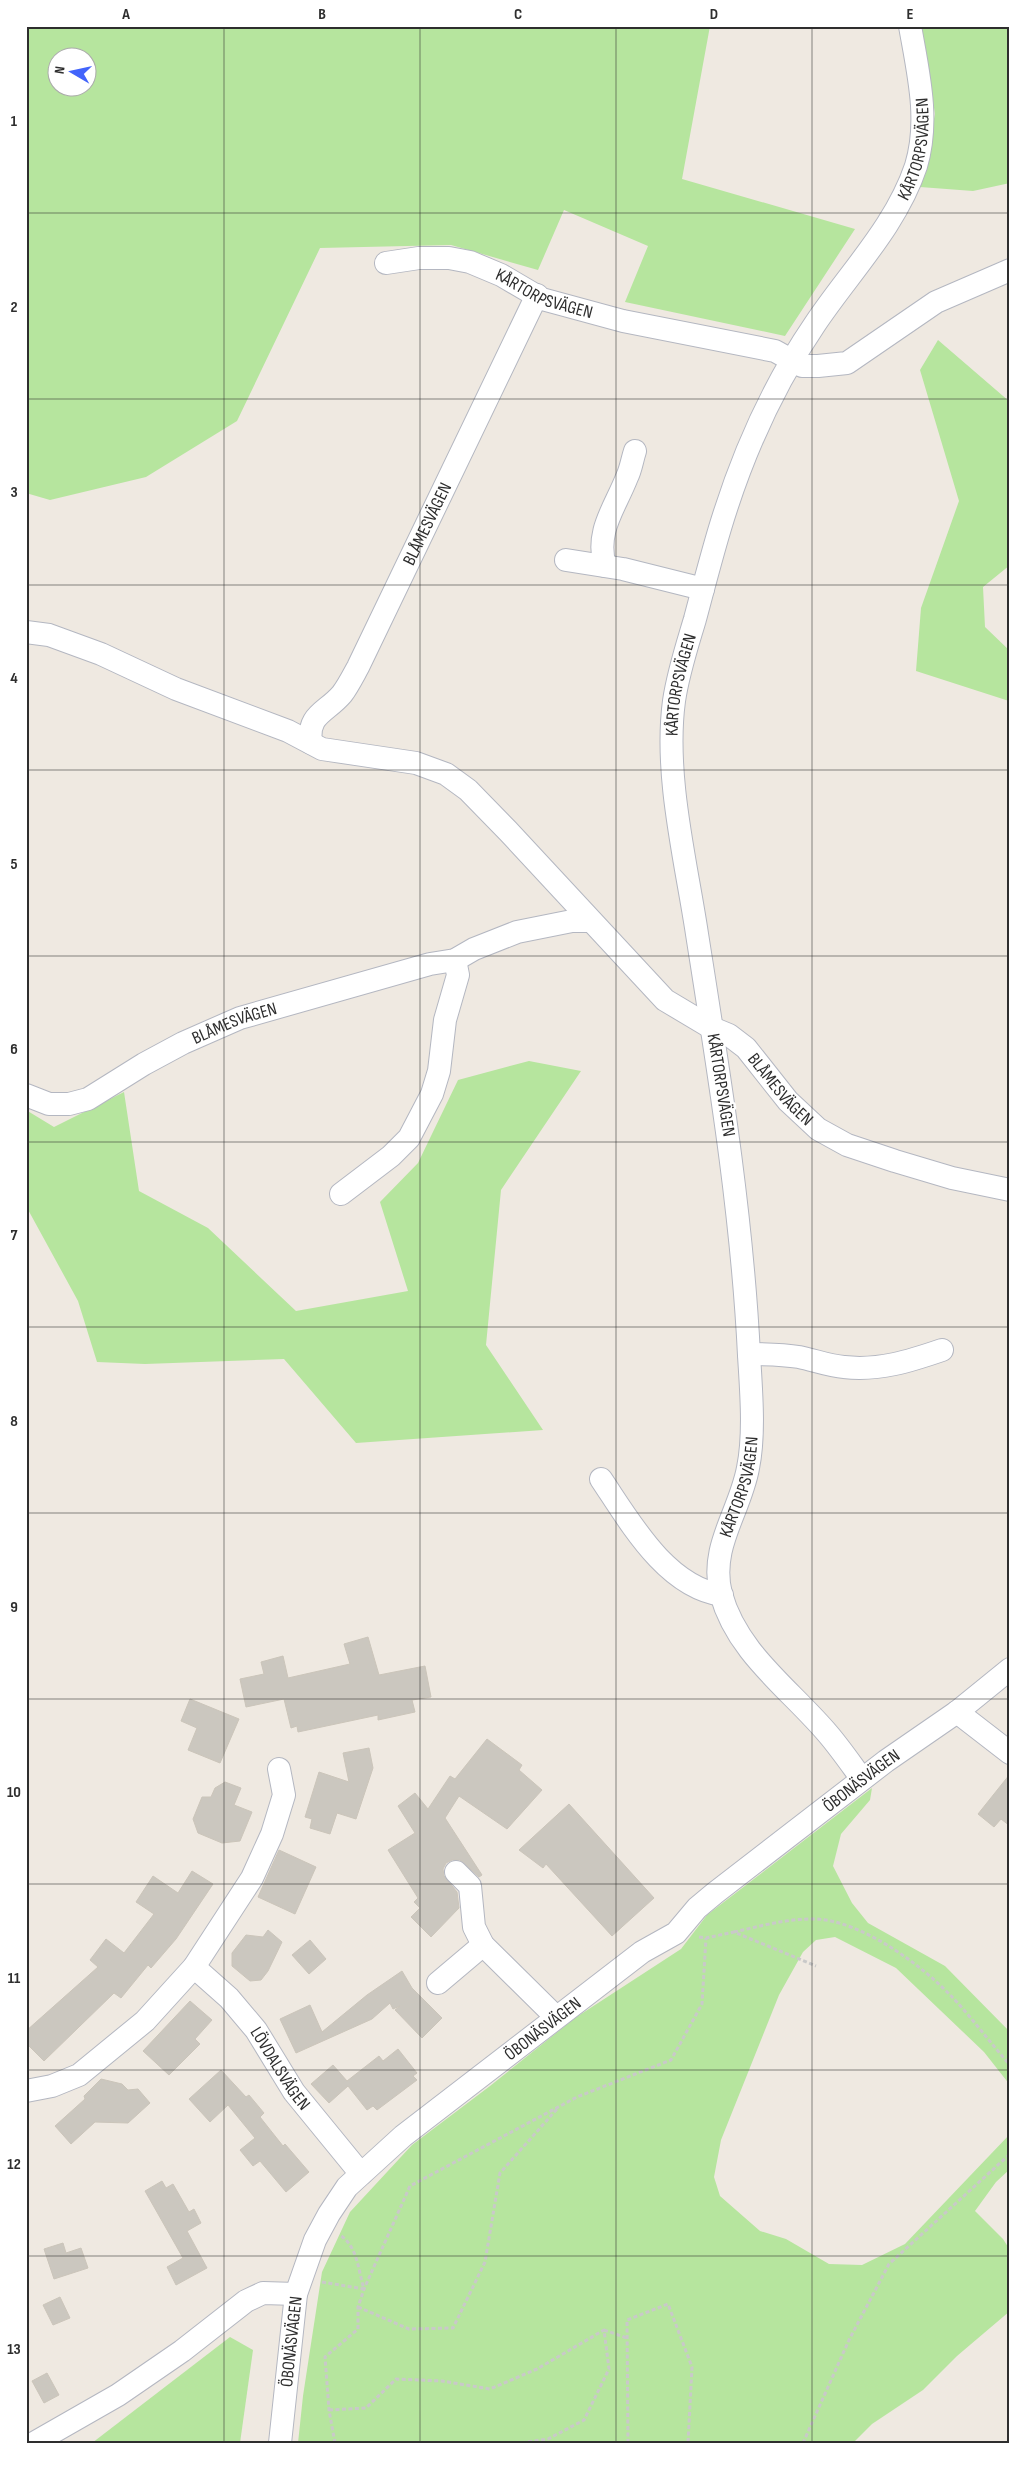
<svg xmlns="http://www.w3.org/2000/svg" width="1036" height="2469" viewBox="0 0 1036 2469" font-family="'Sofia Sans Condensed',sans-serif">
<style>
.green{fill:#b6e59e;fill-rule:evenodd}
.building{fill:#cbc7bf;stroke:#cbc5ba}
.lines{fill:none;stroke-linecap:round;stroke-linejoin:round}
.minor-casing{stroke:#b4b7c1;stroke-width:24}
.path{stroke:#c9c9c9;stroke-width:3;stroke-dasharray:4 2.5;stroke-linecap:butt}
.minor{stroke:#fff;stroke-width:22}
.grid{fill:none;stroke:#2e2e2e;stroke-width:1;stroke-opacity:0.55}
.labels{text-anchor:middle;dominant-baseline:central;stroke-width:5;stroke-linejoin:round;paint-order:stroke}
.street-label{font-size:18px;fill:#2e2e2e;stroke:#fff}
.neatline{fill:none;stroke:#2e2e2e;stroke-width:2}
.grid-label{font-size:16px;text-anchor:middle;font-weight:bold;fill:#2e2e2e}
</style>
<rect width="100%" height="100%" fill="#efe9e1"/>
<!-- green -->
<g class="green">
<path d="M26 26H710L682 179 855 229 785 336 625 302 648 246 564 210 538 270 451 245 320 248 237 421 146 477 50 500 26 493ZM58 58H88V88H58Z"/>
<path d="M921 26H1010V183L973 191 920 187 935 114Z"/>
<path d="M938 340 1010 402V565L983 587 985 627 1010 651 1009 701 916 671 921 608 959 501 920 370Z"/>
<path d="M529 1061 581 1071 501 1190 486 1345 543 1430 356 1443 284 1359 145 1364 97 1362 78 1301 26 1206V1110L54 1127 124 1092 139 1191 208 1228 296 1311 408 1291 380 1202 418 1163 458 1080Z"/>
<path d="M872 1788 870 1800 841 1834 833 1866 852 1903 868 1923 945 1966 1010 2032V2085L984 2052 896 1968 835 1937 816 1940 803 1952 779 1995 721 2140 714 2177 720 2196 760 2231 786 2239 829 2264 862 2265 905 2244 1010 2134V2169L996 2182 975 2211 1003 2239 1010 2250V2311L957 2356 923 2390 872 2424 853 2443H298L303 2396 322 2272 350 2212 412 2145 490 2086 575 2018 681 1949 707 1915Z"/>
<path d="M230 2337 253 2350 240 2443H92Z"/>
</g>
<!-- building -->
<g class="building">
<path d="M368 1637 379 1675 425 1666 431 1697 412 1700 415 1712 378 1720V1715L298 1732 297 1726 291 1728 284 1699 246 1707 240 1679 264 1674 261 1662 283 1656 288 1678 350 1664 344 1644Z"/>
<path d="M190 1699 239 1719 220 1763 188 1750 197 1728 181 1721Z"/>
<path d="M487 1739 522 1765 519 1770 542 1790 507 1829 459 1796 445 1818 482 1875 479 1877 460 1860H452L446 1863 443 1869 444 1876 457 1892 459 1908 431 1937 411 1917 420 1908 414 1902 418 1898 388 1850 415 1833 398 1806 415 1793 428 1809 450 1776 455 1779Z"/>
<path d="M369 1748 373 1768 356 1819 337 1813 330 1834 310 1828 312 1819 305 1817 319 1772 349 1782 343 1753Z"/>
<path d="M1010 1774V1826L1001 1819 994 1827 978 1814Z"/>
<path d="M225 1782 241 1788 234 1805 252 1812 240 1841 222 1843 198 1833 193 1819 202 1797H211L215 1788Z"/>
<path d="M569 1804 654 1898 612 1936 546 1864 543 1868 519 1850Z"/>
<path d="M279 1850 316 1867 295 1914 258 1897Z"/>
<path d="M192 1871 213 1884 176 1939 151 1968 148 1965 121 1998 114 1993 44 2061 26 2043V2031L98 1967 90 1960 106 1939 124 1953 154 1914 136 1902 153 1876 178 1893Z"/>
<path d="M268 1930 282 1942 268 1971 261 1980 250 1981 232 1966V1953L246 1935 263 1937Z"/>
<path d="M310 1940 326 1959 309 1974 292 1955Z"/>
<path d="M402 1971 412 1988 442 2018 422 2038 395 2010 400 2006 393 2009 390 2003 372 2019 296 2053 280 2019 310 2005 322 2032 367 1995Z"/>
<path d="M190 2001 212 2020 195 2039 200 2044 169 2075 143 2051Z"/>
<path d="M398 2049 417 2073 413 2076 417 2080 377 2110 373 2106 367 2110 348 2086 329 2103 311 2084 333 2065 347 2081 379 2056 383 2061Z"/>
<path d="M221 2070 246 2097 249 2095 264 2113 260 2117 283 2146 285 2144 309 2172 286 2192 260 2161 253 2166 240 2150 255 2138 228 2105 210 2122 189 2099Z"/>
<path d="M101 2079 122 2084 128 2090 138 2089 150 2103 128 2123 95 2122 71 2144 55 2126 85 2099 84 2096Z"/>
<path d="M162 2181 166 2188 173 2184 189 2212 194 2209 201 2223 187 2231 207 2268 176 2285 167 2267 183 2258 145 2191Z"/>
<path d="M63 2243 66 2253 81 2248 88 2268 54 2279 44 2249Z"/>
<path d="M60 2297 70 2318 53 2325 43 2305Z"/>
<path d="M47 2373 59 2395 44 2403 32 2381Z"/>
</g>
<g class="lines">
<!-- minor casing -->
<g class="minor-casing">
<g id="minor">
<path id="s1" d="M386 263 419 258H449L470 262 501 275 542 299 623 321 775 351 802 366H818L847 363 936 302 1010 270"/>
<path d="M566 560 623 569 703 589"/>
<path d="M605 566C595 531 615 508 627 477 631 469 632 460 635 451"/>
<path id="s2" d="M26 632 49 635 101 654 176 689 288 731 322 749 416 763 446 774 468 790 508 831 665 1000 712 1028 729 1035 746 1048 788 1101 818 1129 847 1145 895 1161 952 1178 1010 1190"/>
<path id="s3" d="M311 743C307 714 326 713 342 694 348 686 353 676 358 667L537 295"/>
<path id="s4" d="M26 1095 49 1104H69L88 1099 144 1064 183 1043 240 1018 430 964 455 960 474 949 517 932 572 921H590"/>
<path d="M341 1194 391 1156 409 1138 432 1094 439 1071 445 1020 458 975 455 960"/>
<path d="M749 1354C766 1354 782 1354 799 1357 814 1360 829 1366 844 1367 879 1371 910 1361 942 1350"/>
<path d="M601 1479C630 1522 666 1587 722 1595"/>
<path d="M957 1712 1010 1753"/>
<path id="s5" d="M862 1779C851 1764 840 1748 828 1734 790 1689 737 1653 721 1594 709 1547 740 1512 748 1468 755 1434 751 1389 749 1355 742 1213 719 1074 697 934 686 861 664 775 674 701 678 673 687 646 695 619 703 589 711 558 720 528 742 455 772 387 815 324 849 273 896 226 916 166 930 120 918 72 910 26"/>
<path d="M456 1872 470 1886 474 1927 483 1945 556 2017"/>
<path id="s6" d="M194 1967 229 1998 256 2030 294 2092 361 2174"/>
<path d="M438 1983 483 1945"/>
<path d="M26 2091 52 2086 79 2075 145 2021 194 1967 252 1878 272 1834 284 1795 279 1769"/>
<path d="M34 2443 118 2395 182 2351 246 2301 263 2293 296 2294"/>
<path id="s7" d="M280 2443 296 2294 315 2240 329 2214 347 2187 403 2136 642 1952 676 1933 697 1908 715 1893 886 1761 957 1712 1010 1669"/>
</g>
</g>
<!-- path -->
<g class="path">
<path d="M734 1932C761 1926 789 1918 817 1919 863 1922 922 1965 953 1998 973 2019 991 2044 1010 2065"/>
<path d="M699 1937 706 1938 734 1932 816 1966"/>
<path d="M322 2282 364 2289C358 2270 358 2247 340 2235"/>
<path d="M358 2307 409 2329 453 2328 485 2262 500 2173 557 2109"/>
<path d="M604 2330 627 2338"/>
<path d="M329 2410 366 2408 396 2379 442 2381 490 2389 537 2369 604 2330 609 2369 584 2420 548 2439 520 2443"/>
<path d="M335 2443 329 2410 325 2357 358 2329V2307L364 2289 410 2186 577 2097 671 2060 702 2004 706 1938"/>
<path d="M628 2443 627 2320 668 2304 692 2367 688 2443"/>
<path d="M803 2443 849 2340 889 2264 1010 2154"/>
</g>
<!-- minor -->
<use href="#minor" class="minor"/>
</g>
<!-- grid -->
<path class="grid" d="M224 26V2443M420 26V2443M616 26V2443M812 26V2443M26 213H1010M26 399H1010M26 585H1010M26 770H1010M26 956H1010M26 1142H1010M26 1327H1010M26 1513H1010M26 1699H1010M26 1884H1010M26 2070H1010M26 2256H1010"/>
<g class="labels">
<!-- street labels -->
<g class="street-label">
<text stroke="none"><textPath href="#s5" startOffset="1748">KÅRTORPSVÄGEN</textPath></text>
<text stroke="none"><textPath href="#s1" startOffset="166">KÅRTORPSVÄGEN</textPath></text>
<text stroke="none"><textPath href="#s3" startOffset="252">BLÅMESVÄGEN</textPath></text>
<text stroke="none"><textPath href="#s5" startOffset="1155">KÅRTORPSVÄGEN</textPath></text>
<text stroke="none"><textPath href="#s4" startOffset="230">BLÅMESVÄGEN</textPath></text>
<text transform="translate(721 1085) rotate(81)">KÅRTORPSVÄGEN</text>
<text stroke="none"><textPath href="#s2" startOffset="910">BLÅMESVÄGEN</textPath></text>
<text stroke="none"><textPath href="#s5" startOffset="345">KÅRTORPSVÄGEN</textPath></text>
<text stroke="none"><textPath href="#s7" startOffset="926">ÖBONÄSVÄGEN</textPath></text>
<text stroke="none"><textPath href="#s7" startOffset="521">ÖBONÄSVÄGEN</textPath></text>
<text stroke="none"><textPath href="#s6" startOffset="134">LÖVDALSVÄGEN</textPath></text>
<text stroke="none"><textPath href="#s7" startOffset="102">ÖBONÄSVÄGEN</textPath></text>
</g>
</g>
<!-- border -->
<rect width="1036" height="2469" fill="none" stroke="#ffffff" stroke-width="55"/>
<!-- north arrow -->
<g transform="translate(72 72) rotate(279)"><circle r="24" fill="#ffffff" stroke="#ababab"/>
<path d="M0-4L9 19L0 12L-9 19Z" fill="#4264fb"/>
<text y="-8" font-size="14" font-weight="bold" text-anchor="middle" fill="#2e2e2e">N</text>
</g>
<rect x="28" y="28" width="980" height="2414" class="neatline"/>
<g class="grid-label">
<text x="126" y="19">A</text>
<text x="322" y="19">B</text>
<text x="518" y="19">C</text>
<text x="714" y="19">D</text>
<text x="910" y="19">E</text>
<text x="14" y="126">1</text>
<text x="14" y="312">2</text>
<text x="14" y="497">3</text>
<text x="14" y="683">4</text>
<text x="14" y="869">5</text>
<text x="14" y="1054">6</text>
<text x="14" y="1240">7</text>
<text x="14" y="1426">8</text>
<text x="14" y="1612">9</text>
<text x="14" y="1797">10</text>
<text x="14" y="1983">11</text>
<text x="14" y="2169">12</text>
<text x="14" y="2354">13</text>
</g>
</svg>
